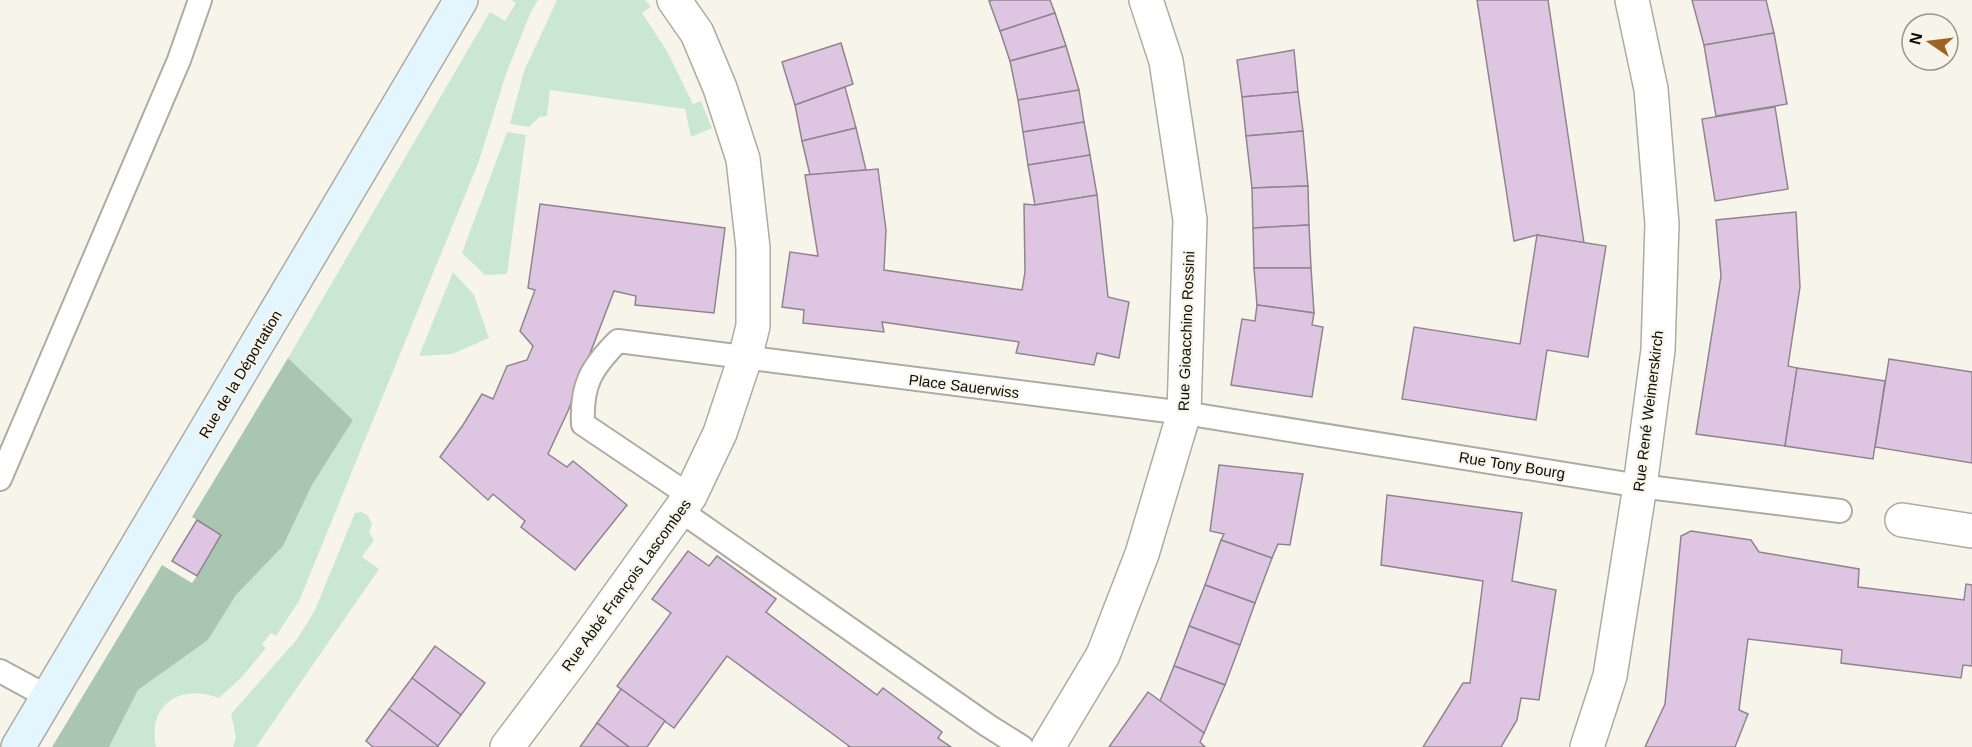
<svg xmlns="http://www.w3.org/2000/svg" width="1972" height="747" viewBox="0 0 1972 747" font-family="Helvetica,sans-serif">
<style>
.green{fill:#cae8d1}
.forest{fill:#a9c7b0}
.building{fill:#dec6e2;stroke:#8e868f;stroke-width:1.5}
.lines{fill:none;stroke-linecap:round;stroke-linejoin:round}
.lane-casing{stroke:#aeaba0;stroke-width:26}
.street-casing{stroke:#aeaba0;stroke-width:36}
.secondary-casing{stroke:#aeaba0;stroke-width:36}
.lane{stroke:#fff;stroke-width:22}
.street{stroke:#fff;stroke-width:33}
.secondary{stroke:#e3f6fe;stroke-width:33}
.labels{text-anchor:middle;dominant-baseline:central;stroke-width:4.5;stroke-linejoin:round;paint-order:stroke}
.street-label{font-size:15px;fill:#0d0c09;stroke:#f7f5e9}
</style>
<rect width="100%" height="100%" fill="#f7f5e9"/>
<!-- green -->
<g class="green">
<path d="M511 0H538L530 14 506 74 479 161 299 601 276 636 271 633 262 644 266 648 241 678 219 698C181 683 147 704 156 747H109L138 690 208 640 236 595 283 546 312 485 353 420 288 358 490 12 505 21 516 3Z"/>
<path d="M557 0H645L651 7 642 13 667 51 693 104 701 101 712 128 691 137 685 109 550 90 547 116 539 117 529 127 510 124 524 71Z"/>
<path d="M507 132 526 135 507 274 485 275 462 253Z"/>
<path d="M453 272 474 295 489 338 452 354 419 356Z"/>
<path d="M362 512 368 516 372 524 369 532 374 540 362 557 379 569 256 747H233L236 737 231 714 298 638 315 610 355 513Z"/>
</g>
<!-- forest -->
<path class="forest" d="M288 358 353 420 312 485 283 546 236 595 208 640 138 690 109 747H52L162 565 192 583 197 576 221 535 192 517Z"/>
<!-- building -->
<g class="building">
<path d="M993 0H1050L1055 13 1000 31 989 1Z"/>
<path d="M1477 0H1548L1584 243 1537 235 1514 241Z"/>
<path d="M1692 0H1766L1774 33 1704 45Z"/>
<path d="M1055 13 1066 46 1010 61 1000 31Z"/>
<path d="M1774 33 1787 104 1716 116 1704 45Z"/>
<path d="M841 43 853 84 795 105 782 62Z"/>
<path d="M1066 46 1079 90 1018 100 1010 61Z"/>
<path d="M1294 50 1298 92 1242 97 1237 60Z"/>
<path d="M845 87 856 128 802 141 795 105Z"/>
<path d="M1079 90 1084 122 1023 132 1018 100Z"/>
<path d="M1298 92 1303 131 1246 136 1242 97Z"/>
<path d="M1775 107 1788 189 1715 201 1702 119Z"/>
<path d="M1084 122 1090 155 1028 165 1023 132Z"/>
<path d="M856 128 866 170 810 175 802 141Z"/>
<path d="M1303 131 1308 186 1252 188 1246 136Z"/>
<path d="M1090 155 1097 195 1035 205 1028 165Z"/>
<path d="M878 169 886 230 884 270 1022 290 1025 272 1024 204 1035 205 1097 195 1108 297 1129 302 1119 358 1097 353 1094 365 1016 353 1019 342 882 322 884 332 803 323 804 310 782 307 790 252 818 256 805 175Z"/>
<path d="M1308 186 1309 225 1253 228 1252 188Z"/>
<path d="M540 204 725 228 714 313 635 305 636 296 614 291 568 411 548 454 567 467 573 461 627 505 575 570 521 527 525 521 493 494 488 500 440 457 463 425 482 394 493 399 507 366 527 360 533 346 520 331 535 290 528 288Z"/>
<path d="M1796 212 1800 287 1788 366 1797 368 1785 446 1696 434 1721 276 1716 220Z"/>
<path d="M1309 225 1311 268H1254L1253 228Z"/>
<path d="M1537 235 1606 246 1588 357 1547 350 1536 420 1402 399 1414 327 1520 344Z"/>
<path d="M1254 268H1311L1314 313 1257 305Z"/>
<path d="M1257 305 1314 313 1312 325 1323 327 1312 397 1231 385 1242 319 1255 321Z"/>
<path d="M1889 359 1972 372V463L1875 447Z"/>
<path d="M1797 368 1885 381 1873 459 1785 446Z"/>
<path d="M1219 465 1303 474 1290 545 1278 544 1272 558 1221 540 1224 534 1210 531Z"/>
<path d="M1387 495 1522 513 1512 581 1556 590 1539 700 1521 698 1517 720 1501 747H1423L1463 683H1470L1483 581 1381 565Z"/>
<path d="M197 520 221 535 197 576 172 561Z"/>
<path d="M1691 531 1751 540 1759 552 1859 569 1858 587 1964 600 1966 584 1972 585V666L1963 665 1961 678 1841 663 1842 650 1748 639 1739 710 1748 714 1735 747H1645L1665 704 1681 536Z"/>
<path d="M1221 540 1272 558 1255 603 1205 585Z"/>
<path d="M688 551 709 566 717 556 776 599 766 612 877 695 883 688 942 732 938 738 951 747H848L849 746 727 656 674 728 617 686 671 613 652 599Z"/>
<path d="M1205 585 1255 603 1240 645 1189 626Z"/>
<path d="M1189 626 1240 645 1225 685 1174 666Z"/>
<path d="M435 646 485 683 461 715 412 678Z"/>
<path d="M1174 666 1225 685 1204 733 1160 701Z"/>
<path d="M412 678 461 715 438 746 389 709Z"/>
<path d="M621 689 665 721 647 747H629L597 723Z"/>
<path d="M1148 692 1204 733 1200 742 1205 747H1109Z"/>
<path d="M389 709 438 746V747H373L366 741Z"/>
<path d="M597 723 629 747H580Z"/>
</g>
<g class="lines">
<!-- lane casing -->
<g class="lane-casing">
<g id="lane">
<path d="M0 479 179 60 200 0"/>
<path d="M690 496 583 424C581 385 591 368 618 341L1184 413 1640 486 1840 511"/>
<path d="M681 511 987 725 1022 747"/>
<path d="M0 671 48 697"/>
</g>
</g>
<!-- street casing -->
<g class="street-casing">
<g id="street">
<path d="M1902 520 1972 531"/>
<path d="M507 747 573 659 690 496 720 433 745 358 753 326V248L743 159 720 88 697 33 674 0"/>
<path d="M1048 747 1103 655 1142 554 1184 413 1190 220 1166 61 1146 0"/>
<path d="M1587 747 1610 676 1640 486 1658 350 1662 224 1651 89 1632 0"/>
</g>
</g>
<!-- secondary casing -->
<g class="secondary-casing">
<path id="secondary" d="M18 747 461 0"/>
</g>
<!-- lane -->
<use href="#lane" class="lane"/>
<!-- street -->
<use href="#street" class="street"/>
<!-- secondary -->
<use href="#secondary" class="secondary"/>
</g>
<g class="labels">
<!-- street labels -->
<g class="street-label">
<text transform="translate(1186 331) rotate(-88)">Rue Gioacchino Rossini</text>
<text transform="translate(240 374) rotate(-59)">Rue de la Déportation</text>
<text transform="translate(964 386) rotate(7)">Place Sauerwiss</text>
<text transform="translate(1648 411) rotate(-83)">Rue René Weimerskirch</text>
<text transform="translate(1512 465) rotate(9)">Rue Tony Bourg</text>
<text transform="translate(626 585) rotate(-54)">Rue Abbé François Lascombes</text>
</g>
</g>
<!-- north arrow -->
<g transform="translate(1930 42) rotate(284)"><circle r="28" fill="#f7f5e9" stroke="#99988f" stroke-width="1.5"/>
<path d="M0-4.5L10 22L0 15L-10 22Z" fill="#9c6420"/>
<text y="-9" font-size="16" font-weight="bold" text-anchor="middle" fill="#0d0c09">N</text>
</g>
</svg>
